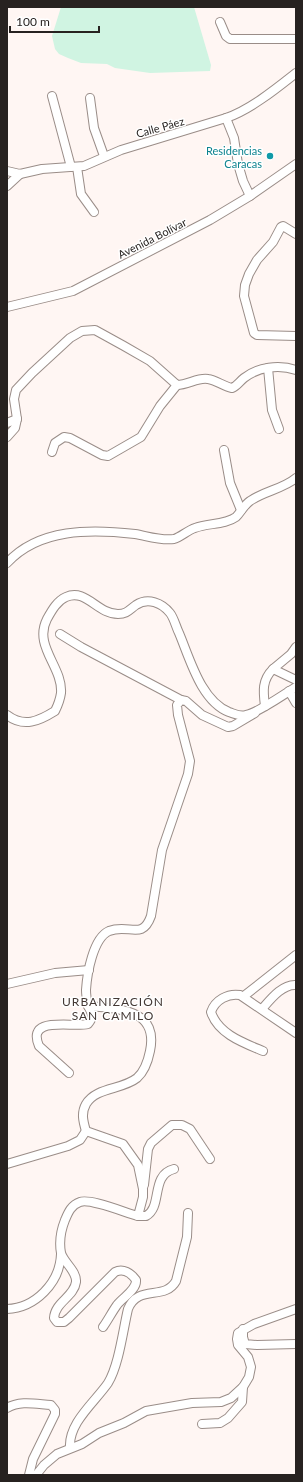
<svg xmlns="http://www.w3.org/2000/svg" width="303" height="1482" viewBox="0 0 303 1482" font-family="Lato,sans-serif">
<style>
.green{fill:#d0f4e2}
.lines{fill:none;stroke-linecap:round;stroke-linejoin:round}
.minor-casing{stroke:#9a8d88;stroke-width:10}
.minor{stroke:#fff;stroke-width:8}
.culture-dot{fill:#0f9aa8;stroke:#fff;stroke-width:1.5}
.labels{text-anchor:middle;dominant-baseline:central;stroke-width:3;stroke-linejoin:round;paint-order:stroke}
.street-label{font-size:11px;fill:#272220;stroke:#fff}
.culture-label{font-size:11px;fill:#0d838f;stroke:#fff;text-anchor:end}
.neighbourhood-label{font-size:12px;letter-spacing:1px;fill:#433834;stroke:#fff}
</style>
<rect width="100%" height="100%" fill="#fff6f3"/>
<!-- green -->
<path class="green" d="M61 7H194L211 65 210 71 150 73 115 68 107 64 81 63 68 58 59 54 55 49 52 36Z"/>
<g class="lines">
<!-- minor casing -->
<g class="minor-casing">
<g id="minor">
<path d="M220 22 226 36 230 39H296"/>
<path d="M52 96 71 167"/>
<path d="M90 98 94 128 104 156"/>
<path d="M226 118 234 138 238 164 243 181 250 196"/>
<path d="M77 167 81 194 94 212"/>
<path d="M7 171 20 174 42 169 84 166 121 150 226 118C250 110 277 88 296 73"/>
<path d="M7 186 20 174"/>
<path d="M296 234 283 226 281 227 273 242 257 260 249 274 245 285 244 296 254 333 257 335 296 336"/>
<path d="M7 307 73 291 210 220 250 196 296 164"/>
<path d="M268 368 272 410 279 429"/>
<path d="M7 423 17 419 14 399 16 390 32 373 70 338 82 331 95 330 124 346 150 361 177 385C188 385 198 377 208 379 216 380 223 386 232 388 237 386 239 382 244 378 258 367 279 364 296 370"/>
<path d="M7 437 15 428 17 419"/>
<path d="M224 450 230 483 241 510"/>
<path d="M52 452 55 443 64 437 70 438 102 455 108 456 141 437 160 406 177 385"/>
<path d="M7 563C39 528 91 529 135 534 147 536 161 541 174 539 181 537 188 530 195 528 207 523 225 525 236 517 241 512 244 505 250 501 264 491 283 489 296 478"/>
<path d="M60 634 81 647 181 700"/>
<path d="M296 647 291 654 273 669 296 680"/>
<path d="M289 691 296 703"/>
<path d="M265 706C263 691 262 680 273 669"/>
<path d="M7 715C24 728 39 721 55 711 58 705 60 700 61 693 63 667 33 646 47 619 52 610 57 601 66 597 86 588 97 614 118 614 127 614 129 610 136 605 148 597 162 603 170 613 174 618 176 627 179 633 190 659 201 701 229 712 235 714 240 717 246 715 258 713 284 694 296 687"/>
<path d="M7 984 55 973 89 970"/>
<path d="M244 996 296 955"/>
<path d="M262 1009C270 1000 282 984 296 985"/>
<path d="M263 1051C244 1043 218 1034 211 1012 215 1000 228 993 240 995L296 1033"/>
<path d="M69 1073 39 1046C26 1015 72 1028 88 1024 94 1017 92 1013 88 1006"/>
<path d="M7 1164 68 1146 80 1140 86 1131"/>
<path d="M144 1185 148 1149 151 1143 172 1125H182L190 1129 210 1159"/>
<path d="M138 1216H146C163 1207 150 1175 174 1169"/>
<path d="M7 1309C35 1308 60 1283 61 1254"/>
<path d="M103 1327C108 1320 112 1312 117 1305 123 1297 137 1290 136 1280 131 1273 123 1268 115 1272L69 1318 64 1322H57L54 1318C55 1302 74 1297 76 1282 77 1271 64 1263 61 1253 59 1242 61 1230 65 1220 68 1213 71 1205 80 1202 90 1198 126 1213 138 1216L143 1197V1189L138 1165 123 1144 86 1131C83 1121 81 1113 86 1104 96 1087 122 1090 137 1078 145 1071 148 1061 150 1051 159 1008 117 1009 88 1006 87 1001 86 995 86 990 87 974 93 938 109 931 129 923 142 941 151 916L162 850 188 774 190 761 178 715 177 705 181 700 186 701 202 715 228 727 233 726 255 713"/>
<path d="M243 1329V1337L245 1344 257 1345 296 1344"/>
<path d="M7 1408C20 1400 36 1404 51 1405L55 1410V1414L33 1459 29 1475"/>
<path d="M202 1424 220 1423 228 1418 242 1402 243 1387"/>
<path d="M70 1448C68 1423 95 1402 108 1383 119 1365 123 1330 128 1309 138 1284 165 1301 176 1281L187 1237 188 1213"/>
<path d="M36 1475 44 1465 57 1454 82 1444 99 1433 124 1423 146 1411 192 1403 221 1402 231 1398 243 1387 249 1377 251 1367 248 1357 238 1345 237 1339 238 1333 254 1324 296 1309"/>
</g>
</g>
<!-- minor -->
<use href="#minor" class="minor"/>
</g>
<!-- markers -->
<circle class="culture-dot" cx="270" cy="156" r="4"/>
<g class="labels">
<!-- street labels -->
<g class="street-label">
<text transform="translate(160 127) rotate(-16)">Calle Páez</text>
<text transform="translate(152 238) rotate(-27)">Avenida Bolívar</text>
</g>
<!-- culture labels -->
<g class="culture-label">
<text x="262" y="150">Residencias<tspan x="262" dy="13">Caracas</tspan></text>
</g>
<!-- neighbourhood labels -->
<g class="neighbourhood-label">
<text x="113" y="1001">URBANIZACIÓN<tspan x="113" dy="14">SAN CAMILO</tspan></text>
</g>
</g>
<!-- border -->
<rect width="303" height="1482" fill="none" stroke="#272220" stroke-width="16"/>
<!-- scale -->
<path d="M10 26v6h89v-6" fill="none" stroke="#272220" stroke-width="2"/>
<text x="16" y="26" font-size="12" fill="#272220" stroke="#ffffff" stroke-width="3" paint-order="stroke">100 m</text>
</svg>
